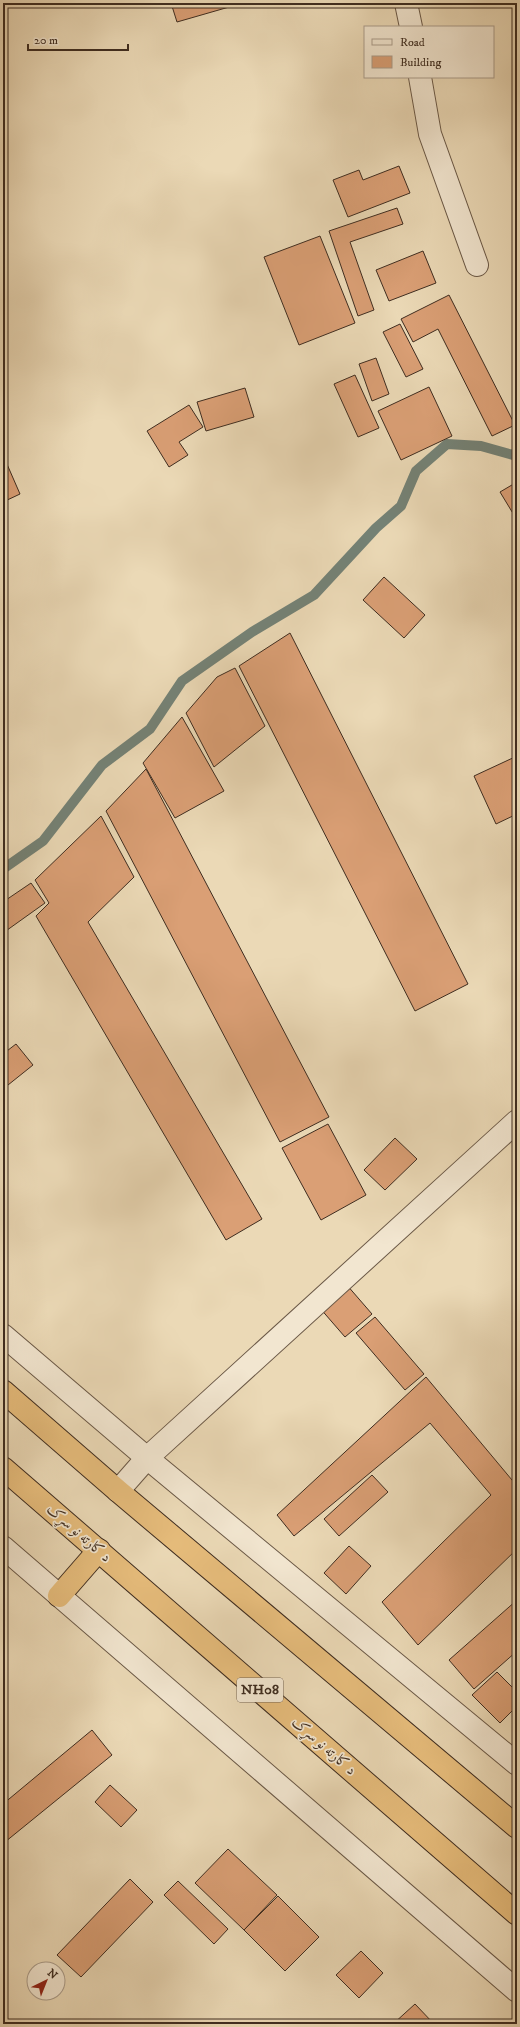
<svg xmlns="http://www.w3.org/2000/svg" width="520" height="2027" viewBox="0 0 520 2027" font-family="'IM FELL DW Pica',Amiri,serif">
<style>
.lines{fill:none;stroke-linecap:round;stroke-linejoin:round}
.stream{stroke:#748276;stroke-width:10}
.building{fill:#da9f75;stroke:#3f2d20}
.minor-casing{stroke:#6a5846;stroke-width:24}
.highway-casing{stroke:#3f2d20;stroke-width:24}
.minor{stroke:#f2e6d0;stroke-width:22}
.highway{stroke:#e6bc7b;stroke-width:22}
.labels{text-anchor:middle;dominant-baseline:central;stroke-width:3.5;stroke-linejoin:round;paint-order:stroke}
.shield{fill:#f2e6d0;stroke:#756455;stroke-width:1}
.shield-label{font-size:14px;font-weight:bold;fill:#3f2d20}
.street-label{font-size:15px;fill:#3f2d20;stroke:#f2e6d0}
</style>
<rect width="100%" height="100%" fill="#ebd9b6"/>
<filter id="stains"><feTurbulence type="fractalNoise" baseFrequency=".005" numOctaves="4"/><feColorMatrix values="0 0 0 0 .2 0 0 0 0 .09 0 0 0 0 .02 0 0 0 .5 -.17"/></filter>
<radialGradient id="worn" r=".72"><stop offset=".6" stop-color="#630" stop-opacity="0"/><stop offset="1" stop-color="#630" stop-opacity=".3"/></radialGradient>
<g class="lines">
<!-- stream -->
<path class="stream" d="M3 869 43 841 102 765 150 729 182 681 252 632 314 595 376 528 401 506 416 471 447 444 481 446 513 455 517 451"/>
</g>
<!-- building -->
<g class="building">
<path d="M171 3H243L177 22Z"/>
<path d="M399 166 410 193 348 217 333 180 359 170 363 180Z"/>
<path d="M397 208 403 224 350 242 374 310 358 316 329 231Z"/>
<path d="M320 236 355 323 299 345 264 257Z"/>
<path d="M423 251 436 283 389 301 376 270Z"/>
<path d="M449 295 515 425 492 436 438 329 413 342 401 319Z"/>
<path d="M400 324 423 369 406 377 383 332Z"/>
<path d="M376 358 389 394 372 401 359 364Z"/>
<path d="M355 375 379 428 358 437 334 384Z"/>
<path d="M429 387 452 436 401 460 378 411Z"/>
<path d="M245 388 254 417 206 431 197 402Z"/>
<path d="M189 405 203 427 179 442 188 455 169 467 147 431Z"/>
<path d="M3 455 20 494 3 502Z"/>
<path d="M517 482V520L500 492Z"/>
<path d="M384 577 425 615 404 638 363 600Z"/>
<path d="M290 633 468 984 415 1011 239 666Z"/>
<path d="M235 668 265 726 214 767 186 713 217 677Z"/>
<path d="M182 717 224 791 175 818 143 763Z"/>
<path d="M517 756V814L496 824 474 776Z"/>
<path d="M146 769 329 1117 280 1142 106 811Z"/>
<path d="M101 816 134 877 88 922 262 1219 226 1240 36 916 49 903 35 880Z"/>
<path d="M31 883 45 903 3 933V902Z"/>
<path d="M16 1044 33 1065 3 1089V1054Z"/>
<path d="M328 1124 366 1195 321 1220 282 1148Z"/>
<path d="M395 1138 417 1159 385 1190 364 1170Z"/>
<path d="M346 1284 372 1314 345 1337 319 1307Z"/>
<path d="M375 1317 424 1374 405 1390 356 1333Z"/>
<path d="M426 1377 517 1486V1549L418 1645 382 1602 491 1495 430 1423 294 1536 277 1515Z"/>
<path d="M372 1475 388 1492 339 1536 324 1519Z"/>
<path d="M349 1546 371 1566 346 1594 324 1573Z"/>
<path d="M517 1600V1651L474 1689 449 1660Z"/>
<path d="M497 1672 517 1692V1706L500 1723 472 1695Z"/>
<path d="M92 1730 112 1755 5 1842 3 1839V1804Z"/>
<path d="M110 1785 137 1810 121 1827 95 1802Z"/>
<path d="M228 1849 277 1895 244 1930 195 1883Z"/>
<path d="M130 1879 153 1902 81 1977 57 1955Z"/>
<path d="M178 1881 228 1929 214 1944 164 1895Z"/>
<path d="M278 1896 319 1937 285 1971 244 1930Z"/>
<path d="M361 1951 383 1973 359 1998 336 1975Z"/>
<path d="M415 2004 434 2024H393Z"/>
</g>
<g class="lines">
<!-- minor casing -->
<g class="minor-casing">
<g id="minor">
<path d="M406 3 411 27"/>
<path d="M420 77 430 134 477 265"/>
<path d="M3 1335 147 1458 517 1764"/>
<path d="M118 1491 147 1458 517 1121"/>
<path d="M3 1547 517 1991"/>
</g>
</g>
<!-- highway casing -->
<g class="highway-casing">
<g id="highway">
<path d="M3 1391 118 1491 517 1827"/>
<path d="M3 1468 517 1914"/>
<path d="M59 1596 99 1550"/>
</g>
</g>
<!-- minor -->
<use href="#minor" class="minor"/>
<!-- highway -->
<use href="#highway" class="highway"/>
</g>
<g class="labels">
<!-- shield labels -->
<rect class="shield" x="237" y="1678" width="46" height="24" rx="3"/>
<g class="shield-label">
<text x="260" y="1690">NH08</text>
</g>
<!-- street labels -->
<g class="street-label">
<text transform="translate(79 1533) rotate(41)">د کارته نو سړک</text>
<text transform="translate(324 1746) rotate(41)">د کارته نو سړک</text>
</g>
</g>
<!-- margin -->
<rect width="520" height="2027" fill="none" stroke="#ebd9b6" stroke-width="16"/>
<rect x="4" y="4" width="512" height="2019" fill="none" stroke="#3f2d20" stroke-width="2"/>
<rect x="8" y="8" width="504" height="2011" fill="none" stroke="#3f2d20"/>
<!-- legend -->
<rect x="364" y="26" width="130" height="52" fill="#f2e6d0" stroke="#aa9c8a"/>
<rect x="372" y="39" width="20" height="6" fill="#f2e6d0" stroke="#aa9c8a"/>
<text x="400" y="46" font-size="12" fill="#3f2d20">Road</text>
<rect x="372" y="56" width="20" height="12" fill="#da9f75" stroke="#aa9c8a"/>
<text x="400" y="66" font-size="12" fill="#3f2d20">Building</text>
<!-- north arrow -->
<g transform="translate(46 1981) rotate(43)"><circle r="19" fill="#f2e6d0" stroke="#aa9c8a"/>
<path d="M0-3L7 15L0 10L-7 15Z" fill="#8f2418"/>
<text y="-6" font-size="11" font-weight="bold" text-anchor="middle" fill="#3f2d20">N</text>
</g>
<!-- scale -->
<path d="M28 44v6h100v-6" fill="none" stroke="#3f2d20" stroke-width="2"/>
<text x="34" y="44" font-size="12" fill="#3f2d20" stroke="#f2e6d0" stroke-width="3" paint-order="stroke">20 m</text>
<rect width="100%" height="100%" filter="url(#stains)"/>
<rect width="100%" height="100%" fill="url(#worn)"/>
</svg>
